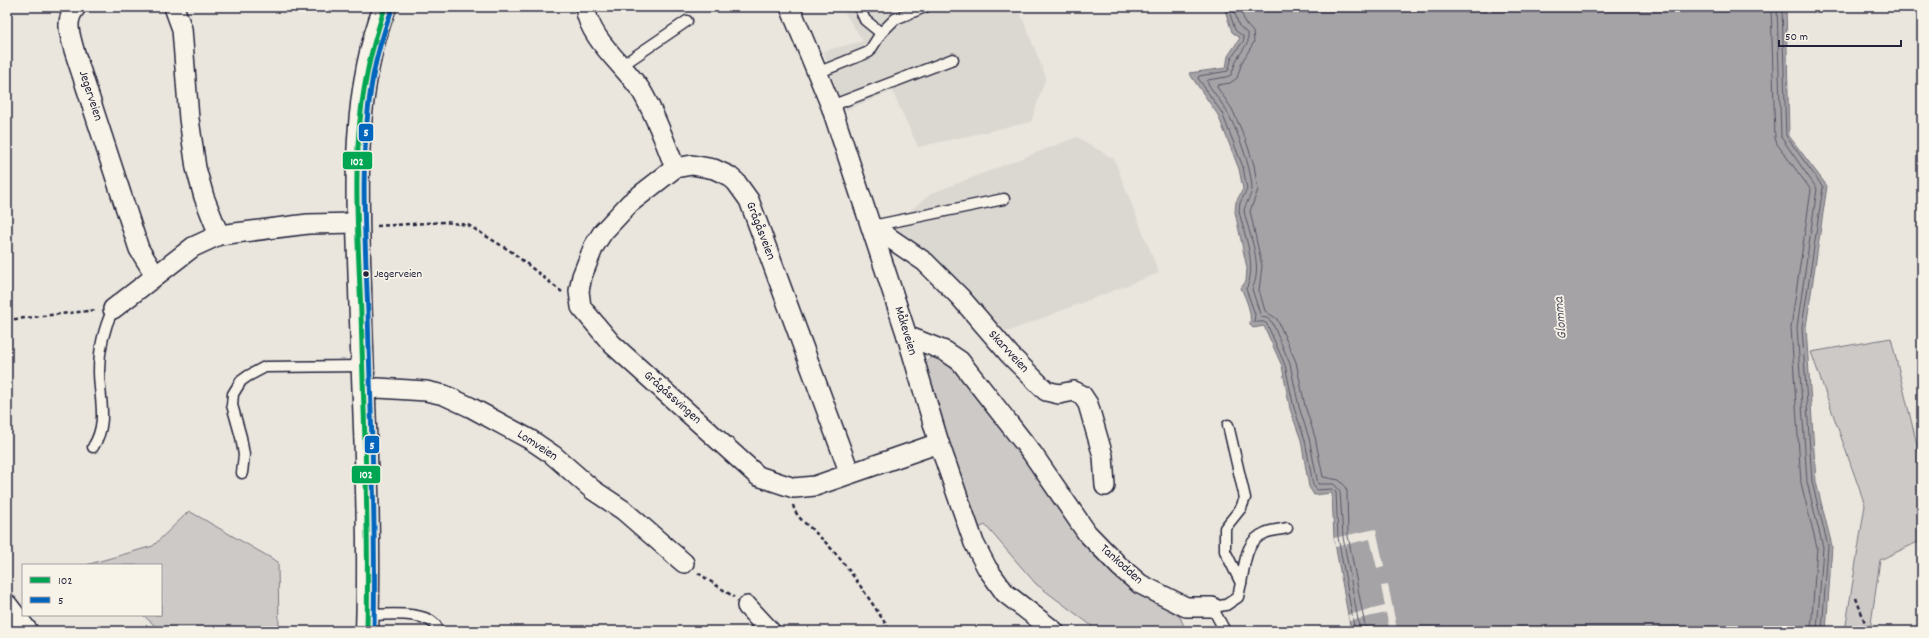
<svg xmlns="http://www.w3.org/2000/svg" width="1929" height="638" viewBox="0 0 1929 638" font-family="Dekko,sans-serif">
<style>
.built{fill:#dbd8d2}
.green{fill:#cdc9c6;stroke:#787680}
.water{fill:#a6a3a6;stroke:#716f7b}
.pier{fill:#eae6de}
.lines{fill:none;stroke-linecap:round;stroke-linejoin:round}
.shore{stroke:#575666;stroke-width:1}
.service-casing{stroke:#22223b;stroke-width:13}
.minor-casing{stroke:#22223b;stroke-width:22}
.secondary-casing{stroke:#22223b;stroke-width:25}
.path{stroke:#22223b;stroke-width:2.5;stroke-dasharray:4 3;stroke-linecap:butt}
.service{stroke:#f7f3e8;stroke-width:10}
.minor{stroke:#f7f3e8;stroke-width:19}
.secondary{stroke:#f7f3e8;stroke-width:22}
.bus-1-casing{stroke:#f7f3e8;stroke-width:8}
.bus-2-casing{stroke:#f7f3e8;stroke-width:8}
.bus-1{stroke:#00a651;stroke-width:5}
.bus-2{stroke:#0065bd;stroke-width:5}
.bus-dot{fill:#22223b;stroke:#f7f3e8;stroke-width:1.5}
.labels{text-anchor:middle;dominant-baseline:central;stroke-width:3.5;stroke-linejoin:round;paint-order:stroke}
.bus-label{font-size:12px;fill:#22223b;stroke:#f7f3e8;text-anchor:start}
.street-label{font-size:13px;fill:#22223b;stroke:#f7f3e8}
.water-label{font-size:14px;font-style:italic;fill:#504f60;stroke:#f7f3e8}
.line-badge{stroke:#f7f3e8;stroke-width:1.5}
.badge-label{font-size:11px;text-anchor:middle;font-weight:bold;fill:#fff}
</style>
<rect width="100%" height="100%" fill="#eae6de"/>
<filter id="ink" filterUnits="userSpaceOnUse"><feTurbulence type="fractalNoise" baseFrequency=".025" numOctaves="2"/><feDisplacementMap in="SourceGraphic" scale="8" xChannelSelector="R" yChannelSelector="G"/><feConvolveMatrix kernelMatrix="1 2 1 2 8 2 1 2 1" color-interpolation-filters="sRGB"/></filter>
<g filter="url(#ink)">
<!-- built -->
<g class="built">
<path d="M841 7H1018L1046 77 1031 122 918 147 892 91 844 111 823 51 863 41Z"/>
<path d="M1077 137 1114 159 1159 273 1004 333 929 259 888 228 932 193Z"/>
</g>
<!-- green -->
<g class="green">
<path d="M1891 338 1922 465V540L1880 560 1870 631H1845L1865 505 1811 352Z"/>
<path d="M936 354 966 382 1106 568 1180 617 1186 631H1089L1092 626 1036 584 985 525 973 531 921 366Z"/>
<path d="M189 511 278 562 279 631H161L143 615H161V565H86L153 546Z"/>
</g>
<!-- water -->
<path class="water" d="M1224 7H1786L1789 136 1827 186 1806 327 1816 482 1832 546 1826 631H1351L1334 538 1332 493 1314 495 1309 487 1301 440 1290 409 1282 366 1264 326 1253 328 1250 324C1252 312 1246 299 1241 288L1246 281 1247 268 1235 212 1236 202 1243 189 1239 169 1218 115 1189 73 1226 68 1228 56 1240 38 1232 32Z"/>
<!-- pier -->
<g class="pier">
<path d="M1376 529 1384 566 1377 568 1370 539 1335 547 1334 538Z"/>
<path d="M1388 585 1397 629 1390 631 1386 613 1349 621 1348 615 1385 606 1381 586Z"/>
</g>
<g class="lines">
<!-- shore -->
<g class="shore">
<path d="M1228 7 1235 30 1243 36 1244 40 1232 57 1228 71 1199 76 1198 78 1222 113 1243 167 1247 189 1240 203 1239 211C1244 235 1258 266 1246 289L1255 314 1254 322H1264L1267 324 1285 365 1294 408 1305 440 1313 485 1317 490 1331 489 1336 492 1338 537 1355 631"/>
<path d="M1233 7 1239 26 1248 34V42L1237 59 1231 75 1226 77 1208 80 1207 82C1213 92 1220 100 1226 110 1237 129 1251 166 1252 188 1252 196 1245 203 1244 211 1249 234 1264 267 1252 289L1261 317 1267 318 1272 322 1290 364 1299 407 1309 438 1318 484H1334L1340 491 1343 537 1360 631"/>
<path d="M1240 7 1245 23 1253 32 1254 42 1242 62 1237 78 1230 83 1218 85 1217 87 1232 109 1245 138 1254 165 1258 190 1250 211 1262 266 1259 290 1265 311 1277 319 1296 362 1305 406 1315 437 1323 477 1339 480 1344 485 1347 491 1348 536 1366 631"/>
<path d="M1771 7 1775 138 1777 144 1811 190 1791 327 1801 483 1817 547 1811 631"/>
<path d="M1777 7 1781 137 1817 189 1797 327 1807 482 1823 547 1817 631"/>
<path d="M1782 7 1786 136 1823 187 1802 327 1812 482 1828 546 1822 631"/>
</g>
<!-- service casing -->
<g class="service-casing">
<g id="service">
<path d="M859 7 865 20 881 33"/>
<path d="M621 66 687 21"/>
<path d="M817 73 869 52 881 33 895 19 925 7"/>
<path d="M831 106 953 59"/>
<path d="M872 226 1004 199"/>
<path d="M93 447C109 422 99 398 99 371 99 349 104 328 113 309"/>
<path d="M242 473 244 455 241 437 232 405 233 394 241 381 248 376 265 367 362 366"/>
<path d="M1241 583C1245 564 1245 541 1265 533 1271 530 1280 530 1287 528"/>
<path d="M367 615C384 615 434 609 438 631"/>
<path d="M1225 631 1212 607 1226 605 1238 597 1241 583 1225 551V528L1241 508 1245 498 1228 425"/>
</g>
</g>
<!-- minor casing -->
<g class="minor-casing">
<g id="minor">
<path d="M76 7C64 21 70 34 74 50L139 249 155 275"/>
<path d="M174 7 182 29 189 119 196 168 204 197 219 235"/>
<path d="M585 7C590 41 624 64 642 92 656 116 665 142 675 168"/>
<path d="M790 7 831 106 907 336 939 443 974 543 987 568 1005 593 1054 631"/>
<path d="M872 226 925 262 960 297 1010 355 1046 391 1059 394 1074 391 1082 395 1088 404 1103 456 1105 486"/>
<path d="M113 309 193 247 219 235 308 224 358 223"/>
<path d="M907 336 945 351 960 361 1032 453 1087 533 1120 567 1140 584 1186 607H1212"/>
<path d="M363 391 378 388 426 391 444 395 470 407 531 440 553 455 593 490 623 510 684 563"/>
<path d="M850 474 749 200 736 182 729 176 714 169 692 165 675 168 630 203 603 232 594 246 582 276 579 291 581 307 612 344 758 476 794 488 815 486 939 443"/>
<path d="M7 604 28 631"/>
<path d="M747 606 770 631"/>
</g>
</g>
<!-- secondary casing -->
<g class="secondary-casing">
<path id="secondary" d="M367 631C371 517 363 402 360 288 357 196 351 94 385 7"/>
</g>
<!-- path -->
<g class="path">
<path d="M377 226 444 222 468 225 512 252 562 292"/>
<path d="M7 320 96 310"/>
<path d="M793 505C796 518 807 524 816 533 844 559 866 594 887 626L886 631"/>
<path d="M698 573 734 597"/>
<path d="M1856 598 1868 631"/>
</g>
<!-- service -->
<use href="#service" class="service"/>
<!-- minor -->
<use href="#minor" class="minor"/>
<!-- secondary -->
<use href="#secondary" class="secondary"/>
<!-- bus-1 casing -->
<g class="bus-1-casing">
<path id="bus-1" d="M367 631C369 525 364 419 361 313 358 234 351 152 367 74 371 51 378 29 385 7"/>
</g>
<!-- bus-2 casing -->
<g class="bus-2-casing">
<path id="bus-2" d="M374 631C376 525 371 420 368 314 365 235 359 154 373 76 377 53 384 31 392 9"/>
</g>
<!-- bus-1 -->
<use href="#bus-1" class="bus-1"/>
<!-- bus-2 -->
<use href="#bus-2" class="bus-2"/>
</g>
</g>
<!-- markers -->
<circle class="bus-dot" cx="366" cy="274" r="3.5"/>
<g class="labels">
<!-- bus labels -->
<g class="bus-label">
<text x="374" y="274">Jegerveien</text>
</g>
<!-- street labels -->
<g class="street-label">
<text transform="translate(90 96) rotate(72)">Jegerveien</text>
<text transform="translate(760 231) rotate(69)">Grågåsveien</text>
<text transform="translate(905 331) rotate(73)">Måkeveien</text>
<text transform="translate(1008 352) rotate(47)">Skarvveien</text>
<text transform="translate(672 398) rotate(42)">Grågåssvingen</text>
<text transform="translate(537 446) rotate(33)">Lomveien</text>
<text transform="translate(1121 565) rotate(42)">Tankodden</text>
</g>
<!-- water labels -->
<g class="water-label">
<text transform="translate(1561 318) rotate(-95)">Glomma</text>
</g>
</g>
<g class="line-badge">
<rect x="358" y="123" width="16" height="19" rx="4" fill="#0065bd"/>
<rect x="342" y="151" width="31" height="19" rx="4" fill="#00a651"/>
<rect x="364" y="435" width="16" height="19" rx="4" fill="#0065bd"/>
<rect x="351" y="465" width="30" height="19" rx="4" fill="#00a651"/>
</g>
<g class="badge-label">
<text x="366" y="136">5</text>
<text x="357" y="165">102</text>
<text x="372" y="449">5</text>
<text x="366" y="478">102</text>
</g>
<!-- margin -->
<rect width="1929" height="638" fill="none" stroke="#f7f3e8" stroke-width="24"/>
<rect x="12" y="12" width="1905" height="614" fill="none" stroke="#22223b" stroke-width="1.5" filter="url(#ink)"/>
<!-- legend -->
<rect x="22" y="564" width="140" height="52" fill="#f7f3e8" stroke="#a29fa3"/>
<rect x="30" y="577" width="20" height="6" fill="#00a651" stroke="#a29fa3"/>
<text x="58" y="584" font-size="12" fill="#22223b">102</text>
<rect x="30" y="597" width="20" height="6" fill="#0065bd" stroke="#a29fa3"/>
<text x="58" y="604" font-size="12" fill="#22223b">5</text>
<!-- scale -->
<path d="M1779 40v6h122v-6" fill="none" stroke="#22223b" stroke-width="2"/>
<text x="1785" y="40" font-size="12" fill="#22223b" stroke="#f7f3e8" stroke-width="3" paint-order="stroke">50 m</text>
</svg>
